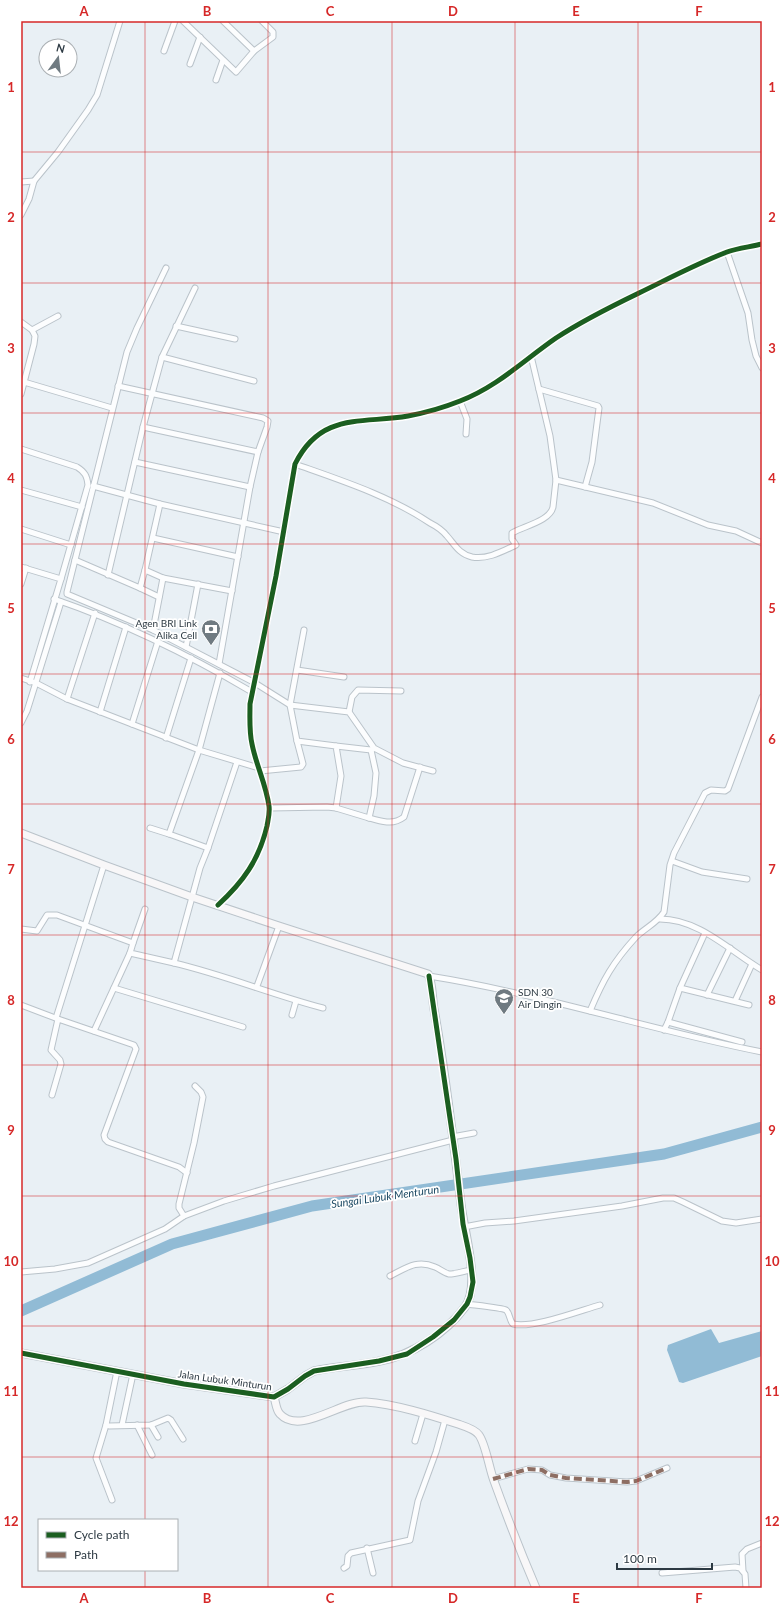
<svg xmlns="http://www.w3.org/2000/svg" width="783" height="1609" viewBox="0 0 783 1609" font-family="Lato,sans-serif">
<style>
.water{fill:#91bbd5}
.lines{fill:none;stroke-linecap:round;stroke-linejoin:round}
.river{stroke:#91bbd5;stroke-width:11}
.street-casing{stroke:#bac3ca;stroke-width:7}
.secondary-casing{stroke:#bac3ca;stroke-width:9}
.street{stroke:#fcfdfe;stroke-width:5}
.secondary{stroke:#f8f7f8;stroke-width:7}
.quiet{stroke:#8d6e63;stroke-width:4;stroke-dasharray:8 4;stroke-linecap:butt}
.cycleway-casing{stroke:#fff;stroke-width:8}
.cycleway{stroke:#1b5e20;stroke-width:5}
.grid{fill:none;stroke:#d62828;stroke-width:1;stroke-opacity:0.55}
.labels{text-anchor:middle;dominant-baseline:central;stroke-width:3.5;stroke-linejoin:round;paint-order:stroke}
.poi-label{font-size:10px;fill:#2d3a43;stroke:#fff;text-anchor:end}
.street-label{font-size:10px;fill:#2d3a43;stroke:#fff}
.water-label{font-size:11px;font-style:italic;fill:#1d4a64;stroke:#fff}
.neatline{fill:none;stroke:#d62828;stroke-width:1.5}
.grid-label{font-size:13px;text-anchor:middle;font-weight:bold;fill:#d62828}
</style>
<rect width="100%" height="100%" fill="#e9f0f5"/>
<!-- water -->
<path class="water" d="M711 1329 719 1343 762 1331V1356L683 1383 679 1382 667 1350 668 1345Z"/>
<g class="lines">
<!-- river -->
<path class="river" d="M21 1311 172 1244 312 1206 664 1154 762 1127"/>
<!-- street casing -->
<g class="street-casing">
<g id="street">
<path d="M183 21 236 72 254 51 273 37V32L262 21"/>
<path d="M223 21 254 51"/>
<path d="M164 51 175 21"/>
<path d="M190 64 200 37"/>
<path d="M216 80 223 60"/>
<path d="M21 182 34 181"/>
<path d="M21 215 29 199 34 181 58 152 88 110 97 95 120 21"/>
<path d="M727 252 748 313 752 340 756 356 762 368"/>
<path d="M166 268 137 328 127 352 67 592V594L153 630 255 683 290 705 349 712 374 748 403 763 433 771"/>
<path d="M21 322 32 330"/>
<path d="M176 326 235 339"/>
<path d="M162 357 254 381"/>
<path d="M24 382 112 408"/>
<path d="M118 386 263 418 268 421 267 427 258 452 250 487 219 664"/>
<path d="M539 389 598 406 599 408 592 462 585 487"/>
<path d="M21 394 34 344 35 336 32 330 58 316"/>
<path d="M460 401 467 419 466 434"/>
<path d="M143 427 258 452"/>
<path d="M21 449 77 467C85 472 87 476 88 485L61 579"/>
<path d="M135 462 250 487"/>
<path d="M295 464C340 480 390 496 430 523 436 526 443 531 447 536 455 545 459 554 472 557 487 560 503 551 516 545L512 539V533C524 526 550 521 553 507L556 480 550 436 531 356"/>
<path d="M556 480 653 503 708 525 736 531 762 543"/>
<path d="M93 486 160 504 284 532"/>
<path d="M21 490 82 507"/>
<path d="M21 529 71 545"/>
<path d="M153 538 238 557"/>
<path d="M75 560 140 588 145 570 163 578 232 591"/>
<path d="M21 567 61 579 30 682"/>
<path d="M145 570 160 504"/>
<path d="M108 575 143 427 162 357 195 288"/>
<path d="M21 584 26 568"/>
<path d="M140 588 159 597"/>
<path d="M54 599C124 623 189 655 252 692"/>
<path d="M153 630 163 578"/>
<path d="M186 647 198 584"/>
<path d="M297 670 344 677"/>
<path d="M220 673 199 750 169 834 208 848 237 762"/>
<path d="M21 678 36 683 67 699 199 750 259 768"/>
<path d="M67 699 95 613"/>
<path d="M100 712 126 627"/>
<path d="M349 712 352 697 358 690 401 691"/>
<path d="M21 723 27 711 61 602"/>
<path d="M132 724 158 641"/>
<path d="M166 738 191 658"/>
<path d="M336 746 371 750 373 749"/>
<path d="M260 771 301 767 303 764 297 741"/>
<path d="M270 808 327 807 336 808 341 776 336 746 297 741 290 705 304 630"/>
<path d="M336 808 369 818 374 796 376 773 371 750"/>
<path d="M369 818C382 821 392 826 404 817L420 767"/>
<path d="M150 828 169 834"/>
<path d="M672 861 702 872 747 879"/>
<path d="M218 905C243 882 259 860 267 826 268 820 270 813 269 806 266 784 256 765 252 744 249 731 250 718 250 704L276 576 295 464C321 412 361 424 408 416 424 413 445 407 460 401 497 387 524 360 556 338 582 321 610 307 639 293 668 279 696 264 727 252 738 248 750 247 762 244"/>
<path d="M660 919C699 919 730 951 762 970"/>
<path d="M21 929 37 931 47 915H57L133 943 130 953 174 963 200 868 208 848"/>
<path d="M133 943 145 909"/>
<path d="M174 963C225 975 273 995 323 1008"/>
<path d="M429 976C542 994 650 1030 762 1052"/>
<path d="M257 986 279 926"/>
<path d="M114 988 243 1027"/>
<path d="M680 988 749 1005"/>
<path d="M707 995 730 948"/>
<path d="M735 1001 752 964"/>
<path d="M21 1005 58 1019"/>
<path d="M590 1011C603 980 613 962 636 937 645 928 657 923 664 912L670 865 674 853 705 793 711 790 725 791 728 789 762 697"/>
<path d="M292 1015 296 1001"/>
<path d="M56 1018 104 865"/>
<path d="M668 1022 742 1042"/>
<path d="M664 1030 668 1022 680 988 705 933"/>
<path d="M94 1031 130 953"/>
<path d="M52 1095 61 1064 60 1060 51 1050 58 1019 134 1045 136 1049 104 1135 105 1139 108 1142 179 1167 187 1173"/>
<path d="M452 1137 474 1133"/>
<path d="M184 1216 179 1208V1204L194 1143 203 1097 201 1092 195 1086"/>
<path d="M464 1227 485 1223 514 1221 622 1206 663 1198H674L683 1202 722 1221 736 1223 762 1219"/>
<path d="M21 1272 55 1269 88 1263 165 1229 184 1216 224 1201 274 1186 453 1140"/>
<path d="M390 1276C406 1268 417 1259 435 1267 440 1269 444 1273 449 1274 456 1274 464 1271 471 1270"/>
<path d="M467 1304C474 1305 503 1308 506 1310 510 1313 509 1320 513 1324 532 1329 579 1311 600 1305"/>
<path d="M117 1371 106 1425 109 1426 151 1425 168 1418 171 1420 183 1439"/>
<path d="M106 1425 96 1458 112 1500"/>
<path d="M122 1425 133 1374"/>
<path d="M137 1425 152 1455"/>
<path d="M151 1425 158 1437"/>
<path d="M415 1441 423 1414"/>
<path d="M493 1479 528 1469 542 1470 550 1475 566 1478 627 1482 636 1481 667 1468"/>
<path d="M367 1548 373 1573"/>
<path d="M344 1568 347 1566 348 1556 351 1553 410 1540 418 1501 436 1452 445 1420"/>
<path d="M743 1571 742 1554 747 1549 762 1543"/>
<path d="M662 1573 735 1567 740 1568 745 1574 746 1588"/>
</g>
</g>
<!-- secondary casing -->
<g class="secondary-casing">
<g id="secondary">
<path d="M21 833 104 865 192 897 279 926 428 974C433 983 432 999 434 1009 446 1074 453 1139 461 1204 464 1231 481 1285 465 1307 445 1334 412 1355 380 1361 358 1366 336 1366 314 1371L305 1376 288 1389 274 1397 184 1384 21 1353"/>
<path d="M274 1397C276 1403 276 1410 280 1414 300 1436 342 1400 366 1402 395 1404 430 1415 458 1424 464 1426 475 1429 479 1435 486 1445 489 1468 494 1481 507 1517 521 1553 536 1588"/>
</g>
</g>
<!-- street -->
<use href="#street" class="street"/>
<!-- secondary -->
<use href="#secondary" class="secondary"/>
<!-- quiet -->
<path class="quiet" d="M493 1479 528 1469 542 1470 550 1475 566 1478 627 1482 636 1481 667 1468"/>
<!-- cycleway casing -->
<g class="cycleway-casing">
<g id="cycleway">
<path d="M218 905C243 882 259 860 267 826 268 820 270 813 269 806 266 784 256 765 252 744 249 731 250 718 250 704L276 576 295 464C321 412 361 424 408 416 424 413 445 407 460 401 497 387 524 360 556 338 582 321 610 307 639 293 668 279 696 264 727 252 738 248 750 247 762 244"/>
<path d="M21 1353 184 1384 274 1397 288 1389 305 1376 314 1371 379 1361 407 1354 433 1337 454 1320 467 1304 470 1297 473 1282 470 1258 463 1224 456 1159 429 976"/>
</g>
</g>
<!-- cycleway -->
<use href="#cycleway" class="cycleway"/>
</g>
<!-- grid -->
<path class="grid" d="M145 21V1520M268 21V1588M392 21V1588M515 21V1588M638 21V1588M21 152H762M21 283H762M21 413H762M21 544H762M21 674H762M21 804H762M21 935H762M21 1065H762M21 1196H762M21 1326H762M21 1457H762M145 1570V1588"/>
<!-- icons -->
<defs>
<g id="bank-pin" transform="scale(1)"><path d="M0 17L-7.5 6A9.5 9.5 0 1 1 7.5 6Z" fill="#6f7a81" stroke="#fff"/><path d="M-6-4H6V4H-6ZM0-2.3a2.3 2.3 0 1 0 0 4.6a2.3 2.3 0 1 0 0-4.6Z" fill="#fff"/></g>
<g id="school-pin" transform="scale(1)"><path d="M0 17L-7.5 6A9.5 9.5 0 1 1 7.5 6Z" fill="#6f7a81" stroke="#fff"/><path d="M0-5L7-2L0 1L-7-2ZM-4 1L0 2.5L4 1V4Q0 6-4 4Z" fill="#fff"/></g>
</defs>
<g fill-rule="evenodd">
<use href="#bank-pin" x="211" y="629"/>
<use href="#school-pin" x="504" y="998"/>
</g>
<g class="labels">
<!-- poi labels -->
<g class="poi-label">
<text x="197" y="623">Agen BRI Link<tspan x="197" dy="12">Alika Cell</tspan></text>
<text x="518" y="992" text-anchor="start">SDN 30<tspan x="518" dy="12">Air Dingin</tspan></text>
</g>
<!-- street labels -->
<g class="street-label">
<text transform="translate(225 1380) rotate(8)">Jalan Lubuk Minturun</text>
</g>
<!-- water labels -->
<g class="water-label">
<text transform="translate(385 1196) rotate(-8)">Sungai Lubuk Menturun</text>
</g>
</g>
<!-- border -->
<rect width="783" height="1609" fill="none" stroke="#ffffff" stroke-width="44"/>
<!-- legend -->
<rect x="38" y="1519" width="140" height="52" fill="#ffffff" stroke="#abb0b4"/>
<rect x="46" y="1532" width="20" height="6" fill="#1b5e20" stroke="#abb0b4"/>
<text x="74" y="1539" font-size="12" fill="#2d3a43">Cycle path</text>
<rect x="46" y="1552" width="20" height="6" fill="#8d6e63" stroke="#abb0b4"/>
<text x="74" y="1559" font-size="12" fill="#2d3a43">Path</text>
<!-- north arrow -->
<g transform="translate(58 58) rotate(15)"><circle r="19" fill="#ffffff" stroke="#abb0b4"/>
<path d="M0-3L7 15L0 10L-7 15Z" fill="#6f7a81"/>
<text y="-6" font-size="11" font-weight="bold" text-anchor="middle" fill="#2d3a43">N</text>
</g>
<!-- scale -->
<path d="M617 1563v6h95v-6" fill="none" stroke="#2d3a43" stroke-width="2"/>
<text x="623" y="1563" font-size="12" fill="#2d3a43" stroke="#ffffff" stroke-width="3" paint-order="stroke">100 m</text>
<rect x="22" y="22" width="739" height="1565" class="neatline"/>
<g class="grid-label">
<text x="84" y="16">A</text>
<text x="207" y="16">B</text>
<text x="330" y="16">C</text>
<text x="453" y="16">D</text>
<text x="576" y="16">E</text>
<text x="699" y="16">F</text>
<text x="11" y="92">1</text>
<text x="772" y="92">1</text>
<text x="11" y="222">2</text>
<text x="772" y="222">2</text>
<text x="11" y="353">3</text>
<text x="772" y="353">3</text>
<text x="11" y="483">4</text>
<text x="772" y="483">4</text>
<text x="11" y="613">5</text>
<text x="772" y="613">5</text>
<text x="11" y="744">6</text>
<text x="772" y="744">6</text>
<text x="11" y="874">7</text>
<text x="772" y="874">7</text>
<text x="11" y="1005">8</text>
<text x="772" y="1005">8</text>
<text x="11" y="1135">9</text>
<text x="772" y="1135">9</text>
<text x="11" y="1266">10</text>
<text x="772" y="1266">10</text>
<text x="11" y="1396">11</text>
<text x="772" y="1396">11</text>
<text x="11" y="1526">12</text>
<text x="772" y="1526">12</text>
<text x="84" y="1603">A</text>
<text x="207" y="1603">B</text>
<text x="330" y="1603">C</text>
<text x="453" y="1603">D</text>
<text x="576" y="1603">E</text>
<text x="699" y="1603">F</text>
</g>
</svg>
